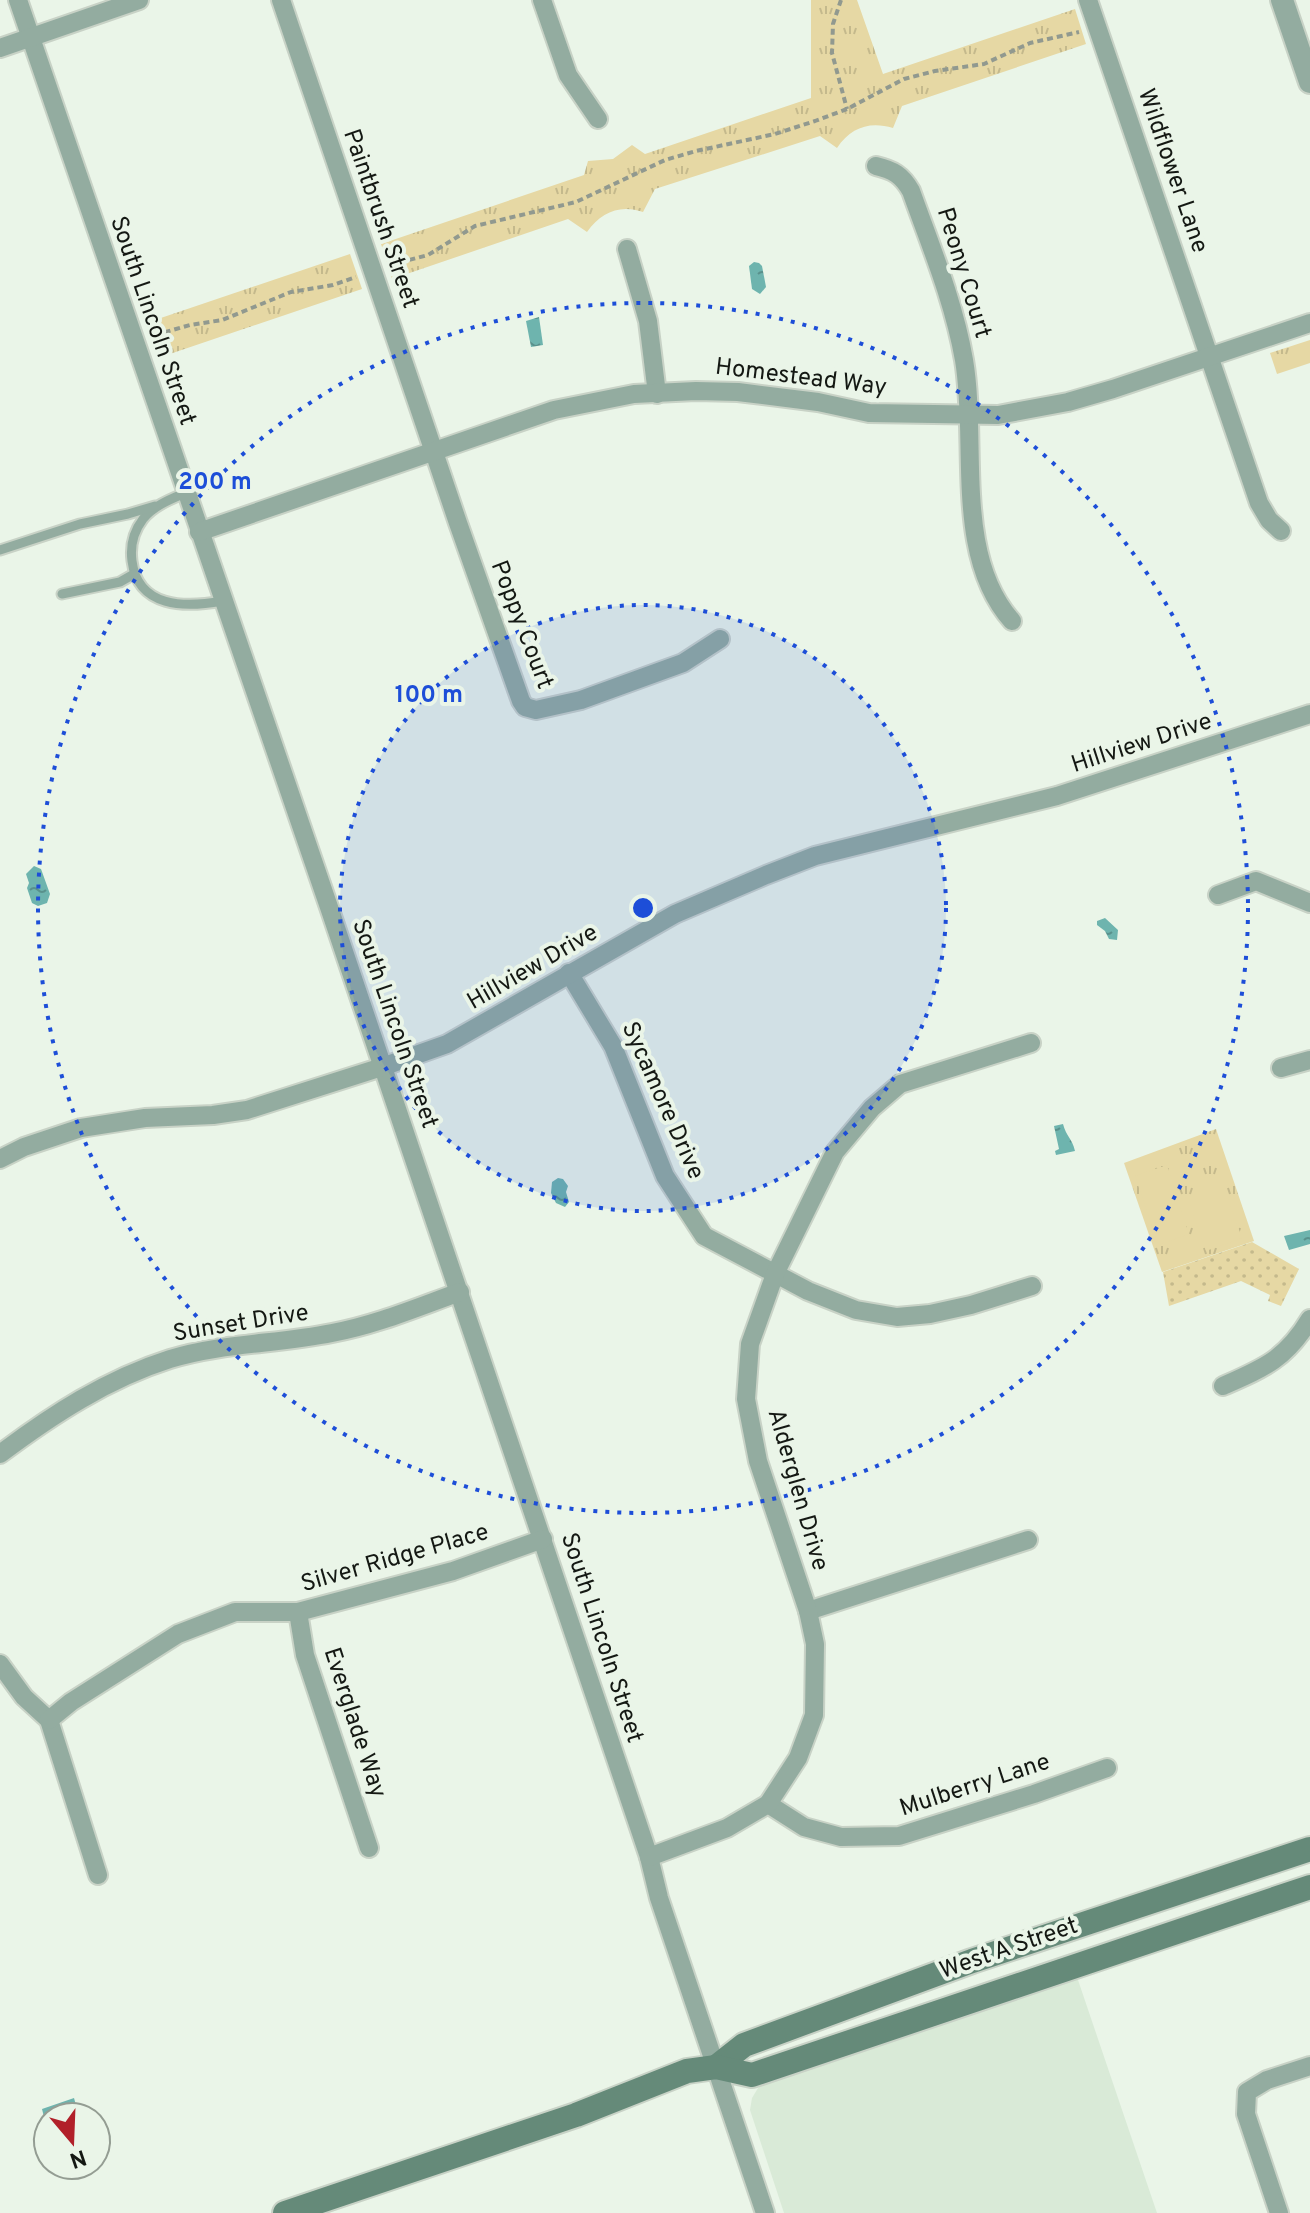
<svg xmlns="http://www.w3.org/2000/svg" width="1310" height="2213" viewBox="0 0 1310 2213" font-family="Overpass,sans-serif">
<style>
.built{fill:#d9ead7}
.grass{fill:url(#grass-dots)}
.park{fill:url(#park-tufts)}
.garden{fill:#e6d8a4}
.water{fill:url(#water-ripples)}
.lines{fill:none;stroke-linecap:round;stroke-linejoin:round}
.service-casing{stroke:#c8d2c6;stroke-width:13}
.minor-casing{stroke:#c8d2c6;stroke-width:22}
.tertiary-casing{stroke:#c8d2c6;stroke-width:26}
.secondary-casing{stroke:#c8d2c6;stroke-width:28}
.path{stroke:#91998f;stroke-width:4;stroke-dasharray:6 4;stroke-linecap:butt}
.service{stroke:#93aca0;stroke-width:9}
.minor{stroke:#93aca0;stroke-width:18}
.tertiary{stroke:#93aca0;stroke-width:22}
.secondary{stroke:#658a79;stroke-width:24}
.ring{fill:none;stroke:#1d4ed8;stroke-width:4;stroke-dasharray:4 8}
.labels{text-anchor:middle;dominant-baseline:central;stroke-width:8;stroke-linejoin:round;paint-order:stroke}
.street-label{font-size:24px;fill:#141813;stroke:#eaf5e8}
.centre{fill:#1d4ed8;stroke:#eaf5e8;stroke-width:4}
.ring-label{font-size:24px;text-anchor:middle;font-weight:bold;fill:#1d4ed8;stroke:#eaf5e8;stroke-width:8;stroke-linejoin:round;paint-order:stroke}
</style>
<defs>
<pattern id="grass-dots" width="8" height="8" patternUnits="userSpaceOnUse" patternTransform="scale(2)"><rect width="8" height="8" fill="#e6d8a4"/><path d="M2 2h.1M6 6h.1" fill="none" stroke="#c4b98c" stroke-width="1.8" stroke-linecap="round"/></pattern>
<pattern id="park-tufts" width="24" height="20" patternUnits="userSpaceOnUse" patternTransform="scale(2)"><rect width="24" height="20" fill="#e6d8a4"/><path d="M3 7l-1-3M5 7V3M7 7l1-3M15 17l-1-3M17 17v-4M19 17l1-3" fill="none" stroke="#c4b98c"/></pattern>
<pattern id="water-ripples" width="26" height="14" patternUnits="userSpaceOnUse" patternTransform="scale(2)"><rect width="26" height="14" fill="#6eb4ae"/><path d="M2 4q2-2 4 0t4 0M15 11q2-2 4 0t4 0" fill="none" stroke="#59918c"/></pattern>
</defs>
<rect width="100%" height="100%" fill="#eaf5e8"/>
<!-- built -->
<path class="built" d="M1077 1977 1157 2213H784L750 2110 752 2098 758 2088 765 2083Z"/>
<!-- grass -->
<path class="grass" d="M1252 1242 1299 1269 1281 1306 1268 1301 1270 1295 1241 1281 1169 1306 1163 1272Z"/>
<!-- park -->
<g class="park">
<path d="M811 0H857L883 74 1075 9 1086 44 902 106 893 128C870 121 851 127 837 148L820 136 655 189 643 212C620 204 601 212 587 232L568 219 392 279 381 244 584 175 588 161 613 159 632 145 645 154 811 98Z"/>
<path d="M350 254 362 289 158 358 146 323Z"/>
<path d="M1310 340V363L1277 374 1270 353Z"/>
<path d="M1216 1129 1254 1241 1162 1272 1124 1163Z"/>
</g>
<!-- garden -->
<g class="garden">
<path d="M1167 1165 1189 1234 1158 1245 1135 1176Z"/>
<path d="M1226 1193 1242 1238 1206 1251 1190 1205Z"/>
</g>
<!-- water -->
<g class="water">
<path d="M754 262 759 263 762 266 766 287 760 294 752 289 749 266Z"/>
<path d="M539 317 543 345 531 347 526 321Z"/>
<path d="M34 866 41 869 50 894 47 903 38 906 32 903 27 888 29 883 26 874Z"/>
<path d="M1105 918 1118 930 1117 940 1109 939 1105 931 1097 925V921Z"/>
<path d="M1063 1124C1066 1136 1072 1138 1075 1151L1056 1155 1055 1151 1059 1149 1054 1126Z"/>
<path d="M558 1178 563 1179 568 1186 566 1192 569 1202 565 1207 556 1203 551 1193 552 1182Z"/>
<path d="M1310 1230V1244L1289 1250 1284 1236Z"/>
<path d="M74 2098 79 2116 48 2117V2126L46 2125 42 2109Z"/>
</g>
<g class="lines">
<!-- service casing -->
<g class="service-casing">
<g id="service">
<path d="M185 493C171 499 153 506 143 519 134 531 130 546 132 561 138 608 185 608 222 601"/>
<path d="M0 550 80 524 128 514 155 506"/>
<path d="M62 594 120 582 134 574"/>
</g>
</g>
<!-- minor casing -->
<g class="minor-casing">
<g id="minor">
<path d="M18 0 331 913 649 1857 659 1898 765 2213"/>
<path d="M281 0 458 523 521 701 525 707 536 710 581 700 683 663 720 639"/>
<path d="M542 0 568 75 598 119"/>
<path d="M1088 0 1259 503 1269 520 1281 531"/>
<path d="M0 48 139 0"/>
<path d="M876 166C893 170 902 175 911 191 931 247 954 302 964 360 978 442 953 555 1012 621"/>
<path d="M627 249 648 321 657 394"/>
<path d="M199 532 554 410 634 394 696 391 738 392 818 402 869 413 998 415 1068 402 1113 389 1310 323"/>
<path d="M1218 895 1256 881 1310 903"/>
<path d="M569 973 613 1046 665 1176 704 1236 808 1291 856 1310 897 1317 930 1314 971 1305 1032 1286"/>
<path d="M1281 1068 1310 1060"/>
<path d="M0 1159 24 1147 81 1128 145 1118 213 1115 247 1110 382 1067 447 1044 675 914 766 875 815 856 1057 796 1310 714"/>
<path d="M1223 1386C1264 1368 1286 1359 1310 1319"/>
<path d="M0 1454C52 1415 107 1379 170 1359 222 1343 278 1344 332 1333 376 1325 418 1307 460 1292"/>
<path d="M808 1611 1028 1540"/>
<path d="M298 1612 305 1655 369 1848"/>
<path d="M0 1664 24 1697 49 1720 98 1875"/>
<path d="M49 1720 71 1702 178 1634 235 1612H298L453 1571 543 1539"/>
<path d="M768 1804 804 1827 841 1837 899 1836 1034 1794 1107 1768"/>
<path d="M649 1857 727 1828 768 1804 798 1758 814 1715 815 1644 808 1611 758 1461 746 1399 750 1344 775 1274 835 1152 872 1108 900 1084 1031 1043"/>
<path d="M1279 2213 1246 2114 1247 2092 1267 2080 1310 2066"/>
</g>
</g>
<!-- tertiary casing -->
<g class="tertiary-casing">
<path id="tertiary" d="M1282 0 1310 82"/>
</g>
<!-- secondary casing -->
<g class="secondary-casing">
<g id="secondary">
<path d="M716 2067 744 2045 972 1961 1310 1849"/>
<path d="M285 2213 576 2115 687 2071 716 2067 752 2075 1310 1887"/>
</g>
</g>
<!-- path -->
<g class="path">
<path d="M841 0 833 24 832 53 847 109"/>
<path d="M390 265 428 255 475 226 576 202 665 160 696 151 775 134 815 121 847 109 904 79 935 71 984 64 1030 43 1079 32"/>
<path d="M155 335 190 325 222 320 291 292 333 285 356 277"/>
</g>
<!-- service -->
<use href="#service" class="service"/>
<!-- minor -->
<use href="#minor" class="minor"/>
<!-- tertiary -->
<use href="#tertiary" class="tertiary"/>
<!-- secondary -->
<use href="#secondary" class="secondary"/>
</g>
<!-- distance rings -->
<circle cx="643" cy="908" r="303" fill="#1d4ed8" fill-opacity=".12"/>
<g class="ring">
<circle cx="643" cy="908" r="303"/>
<circle cx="643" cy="908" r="605"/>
</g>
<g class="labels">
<!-- street labels -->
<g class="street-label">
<text transform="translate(1172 171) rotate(71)">Wildflower Lane</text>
<text transform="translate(380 219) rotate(71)">Paintbrush Street</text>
<text transform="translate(963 273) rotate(73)">Peony Court</text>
<text transform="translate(152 321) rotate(71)">South Lincoln Street</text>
<text transform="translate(801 378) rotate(7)">Homestead Way</text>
<text transform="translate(521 625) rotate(69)">Poppy Court</text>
<text transform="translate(1142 744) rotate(-18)">Hillview Drive</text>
<text transform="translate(533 968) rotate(-30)">Hillview Drive</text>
<text transform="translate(394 1024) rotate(71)">South Lincoln Street</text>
<text transform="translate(662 1101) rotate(66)">Sycamore Drive</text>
<text transform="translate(241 1324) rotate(-9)">Sunset Drive</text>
<text transform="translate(797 1490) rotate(74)">Alderglen Drive</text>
<text transform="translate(395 1559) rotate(-16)">Silver Ridge Place</text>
<text transform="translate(601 1638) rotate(72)">South Lincoln Street</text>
<text transform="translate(354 1723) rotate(72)">Everglade Way</text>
<text transform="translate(975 1786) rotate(-18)">Mulberry Lane</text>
<text transform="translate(1009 1949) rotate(-19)">West A Street</text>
</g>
</g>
<circle cx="643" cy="908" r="12" class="centre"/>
<g class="ring-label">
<text x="215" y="489">200 m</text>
<text x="429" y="702">100 m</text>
</g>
<!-- north arrow -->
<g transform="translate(72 2141) rotate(161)"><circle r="38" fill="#eaf5e8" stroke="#949d93" stroke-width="2"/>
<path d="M0-6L14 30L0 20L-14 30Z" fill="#b12029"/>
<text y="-12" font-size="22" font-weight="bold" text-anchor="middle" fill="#141813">N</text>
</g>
</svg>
